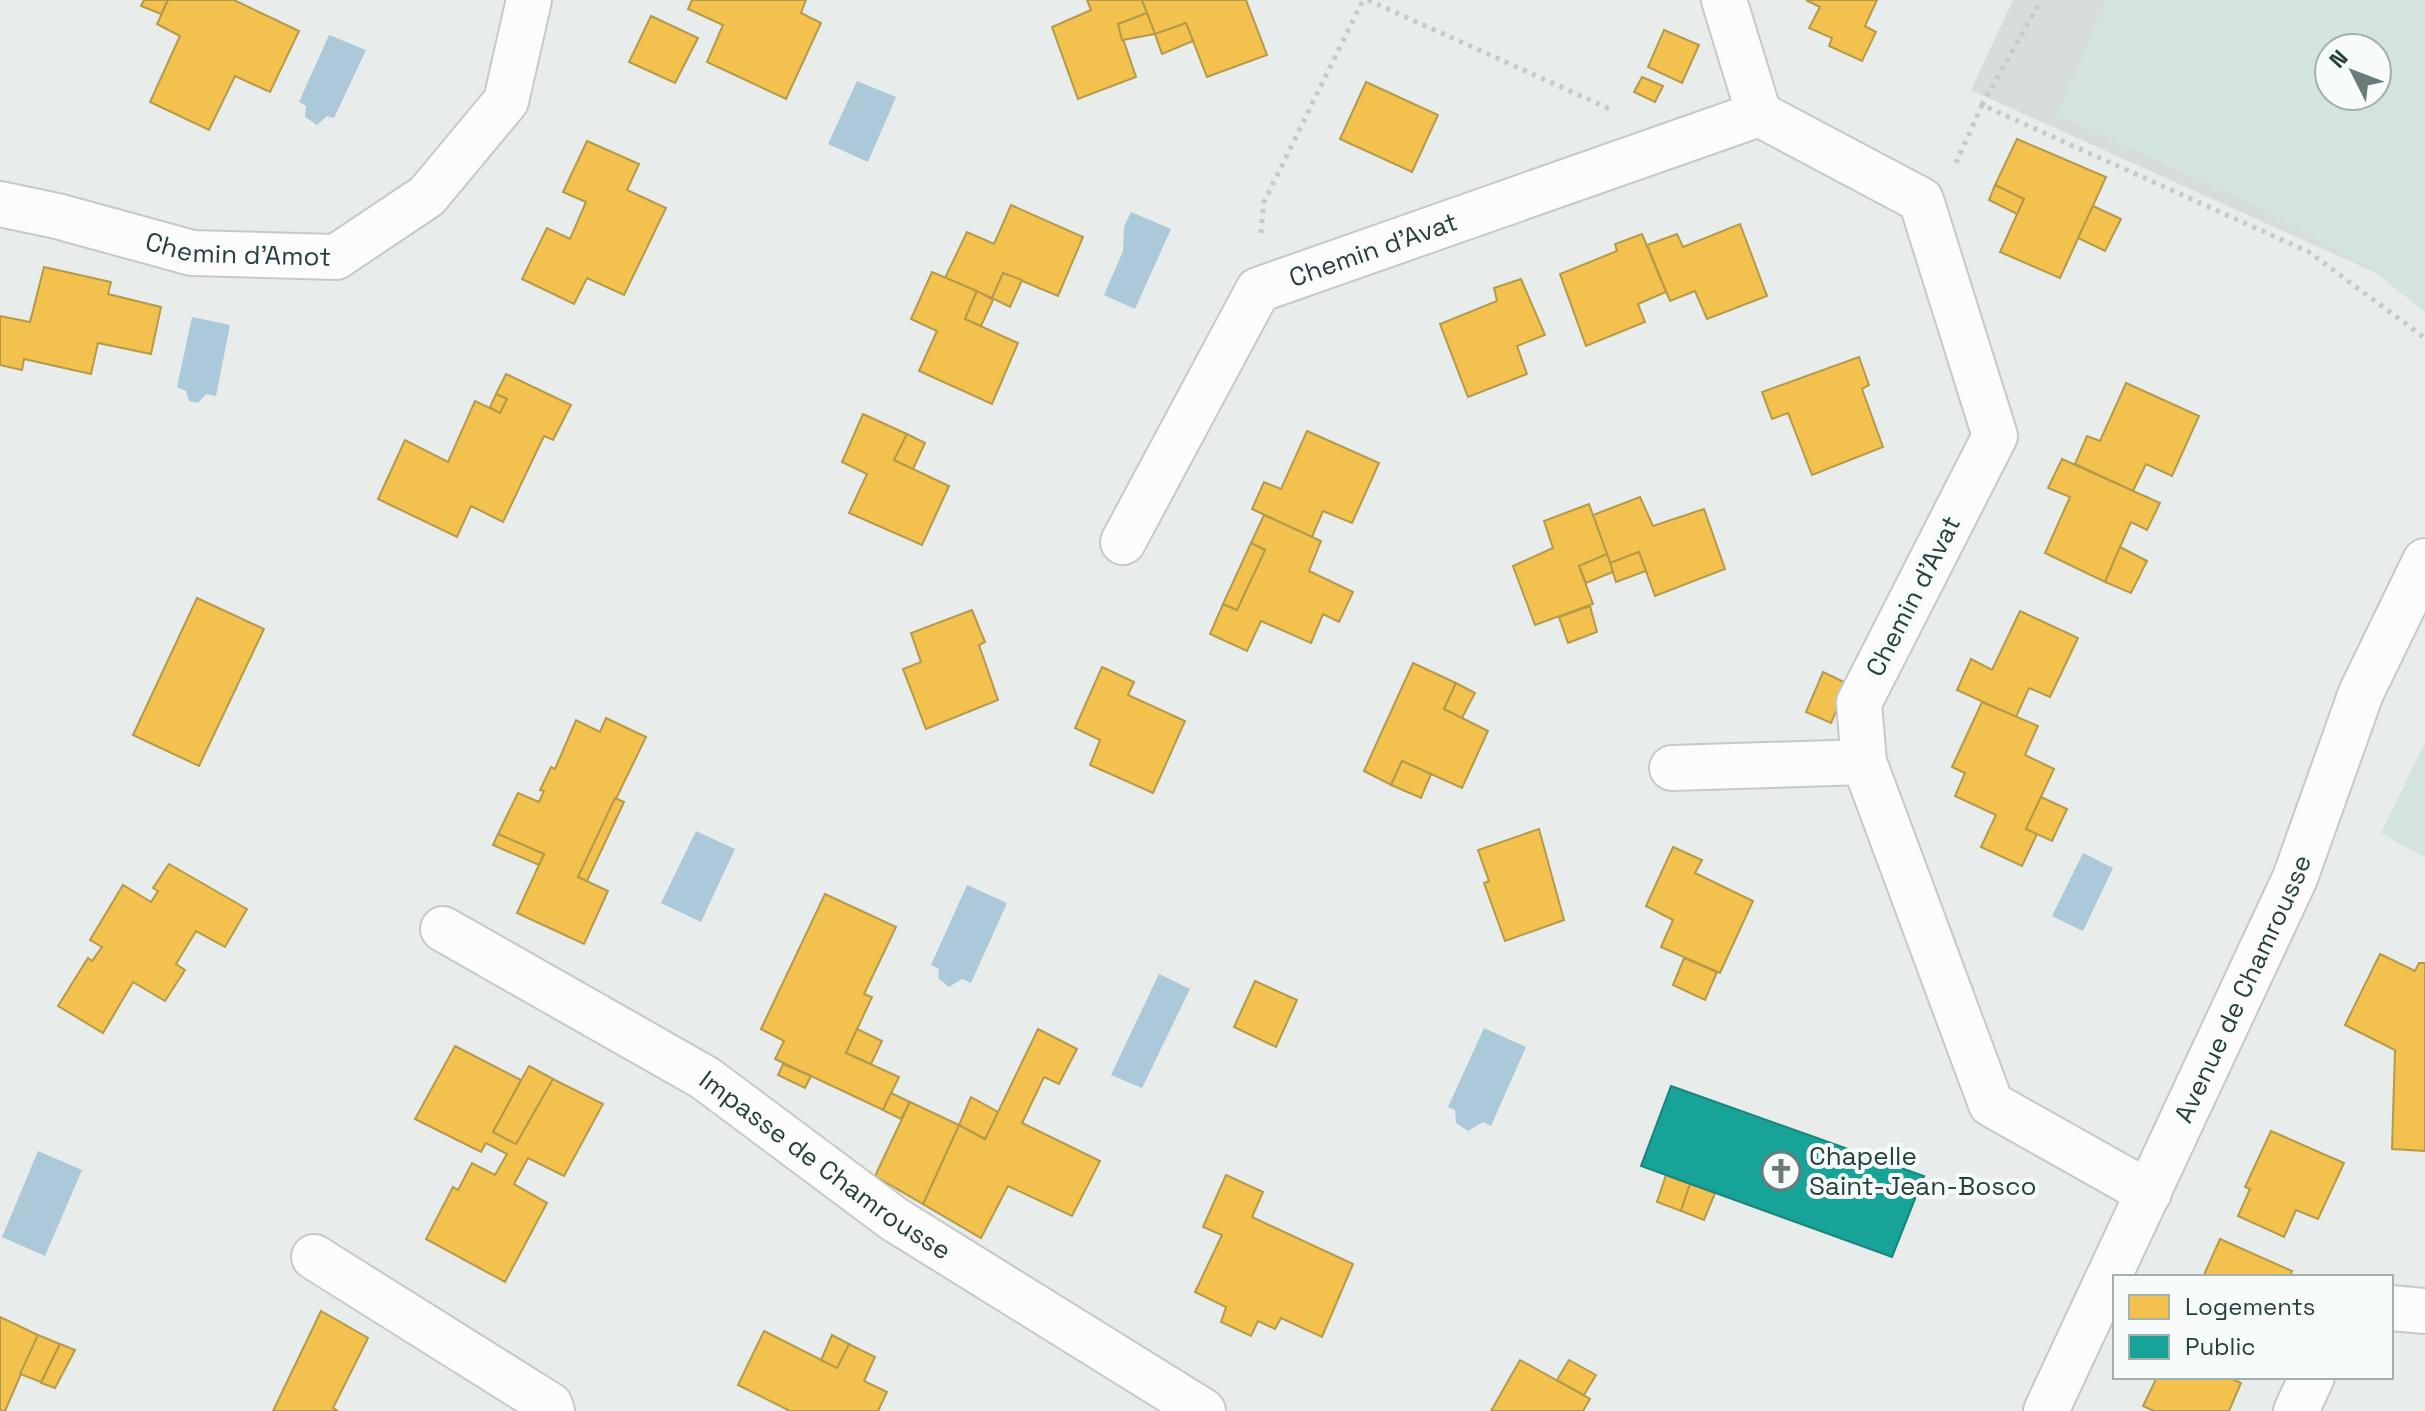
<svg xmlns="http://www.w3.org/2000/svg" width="2425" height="1411" viewBox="0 0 2425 1411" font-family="'Space Grotesk',sans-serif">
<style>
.built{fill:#d6dddc;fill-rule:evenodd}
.green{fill:#d2e4db;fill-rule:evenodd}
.water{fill:#abc9d8}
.homes{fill:#f2c14e;stroke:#b49a49;stroke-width:2}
.public{fill:#17a398;stroke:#1b857d;stroke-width:2}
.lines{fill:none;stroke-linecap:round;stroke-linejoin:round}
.minor-casing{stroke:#c5c9c8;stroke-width:48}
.path{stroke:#c3cbcb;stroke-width:5;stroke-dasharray:4 6;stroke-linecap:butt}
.minor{stroke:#fcfcfc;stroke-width:44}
.labels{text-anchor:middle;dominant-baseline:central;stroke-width:8;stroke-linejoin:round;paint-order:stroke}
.street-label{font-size:26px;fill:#25403e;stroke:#f7fbf9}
.poi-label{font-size:26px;fill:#25403e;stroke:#f7fbf9;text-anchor:start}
</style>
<rect width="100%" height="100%" fill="#e8eceb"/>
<!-- built -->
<path class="built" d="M2013 0H2425V295L1971 90ZM2329 48H2377V96H2329Z"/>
<!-- green -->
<g class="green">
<path d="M2106 0H2425V312L2370 268 2247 202 2057 115ZM2329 48H2377V96H2329Z"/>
<path d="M2425 743V858L2381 833Z"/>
</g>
<!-- water -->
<g class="water">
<path d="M329 35 366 50 334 118 327 116 317 125 305 117 306 106 299 102Z"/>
<path d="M857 81 896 97 868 162 828 144Z"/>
<path d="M1131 212 1171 229 1135 309 1104 295 1123 251 1124 227Z"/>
<path d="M192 317 230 325 216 396 206 394 198 403 189 401 186 391 177 387Z"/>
<path d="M696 831 735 849 701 922 661 903Z"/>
<path d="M2083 853 2113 868 2083 931 2052 916Z"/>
<path d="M967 885 1007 903 971 983 962 979 949 987 938 978 939 969 931 965Z"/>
<path d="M1159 974 1190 989 1142 1088 1111 1075Z"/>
<path d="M1484 1028 1526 1047 1491 1126 1483 1122 1468 1131 1456 1123 1455 1110 1448 1107Z"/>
<path d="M38 1151 82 1170 45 1256 2 1237Z"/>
</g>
<!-- homes -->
<g class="homes">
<path d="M144 0H168L161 14 141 6Z"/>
<path d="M168 0H234L299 31 270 92 235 76 209 130 150 102 180 36 157 24Z"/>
<path d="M692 0H806L801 13 821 23 786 99 707 62 723 25 688 9Z"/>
<path d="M1087 0H1142L1147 13 1118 24 1136 77 1078 99 1052 27 1091 10Z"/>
<path d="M1142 0H1246L1267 55 1207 77 1186 23 1155 34Z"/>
<path d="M1806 0H1877L1865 26 1876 32 1862 61 1829 46 1832 38 1809 28 1820 7Z"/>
<path d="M1147 13 1155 34 1122 40 1118 24Z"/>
<path d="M651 16 698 38 675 83 629 62Z"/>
<path d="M1186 23 1193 41 1162 54 1155 34Z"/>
<path d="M1664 30 1699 45 1682 83 1648 67Z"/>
<path d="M1642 77 1663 86 1655 102 1634 92Z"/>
<path d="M1366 82 1438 115 1412 172 1340 139Z"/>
<path d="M2017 139 2106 177 2060 278 2000 252 2024 199 1995 185Z"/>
<path d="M587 141 639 164 627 190 666 208 624 295 587 278 574 304 522 279 547 228 570 239 586 202 563 192Z"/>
<path d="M1995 185 2024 199 2017 214 1989 200Z"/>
<path d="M1011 205 1083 237 1058 296 1003 273 992 298 945 278 967 232 994 244Z"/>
<path d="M2093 206 2121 219 2105 251 2078 238Z"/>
<path d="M1740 224 1767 296 1707 319 1695 291 1670 301 1647 245 1677 234 1683 247Z"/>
<path d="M1642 234 1666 292 1638 304 1645 322 1586 346 1560 274 1617 251 1615 244Z"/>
<path d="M44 267 111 282 108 294 161 307 151 354 98 343 91 374 24 359 22 370 0 365V316L30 322Z"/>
<path d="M932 272 977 291 965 319 1018 343 992 404 919 371 937 331 911 319Z"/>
<path d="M1003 273 1022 280 1010 307 992 298Z"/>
<path d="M1521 279 1545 335 1517 346 1527 374 1468 397 1440 324 1497 301 1494 288Z"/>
<path d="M977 291 993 300 981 326 965 319Z"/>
<path d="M1859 357 1869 385 1862 389 1883 447 1812 475 1788 413 1772 419 1762 392Z"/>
<path d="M506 374 571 405 553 440 544 436 503 522 471 506 457 537 378 499 405 440 448 462 475 401 500 413 507 399 496 394Z"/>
<path d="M2126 383 2199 416 2172 476 2146 464 2133 491 2075 464 2087 436 2100 441Z"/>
<path d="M496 394 507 399 500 413 490 407Z"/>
<path d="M863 414 907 434 894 460 949 486 922 545 849 513 867 474 842 462Z"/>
<path d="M1307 431 1379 463 1352 523 1323 511 1312 537 1252 509 1264 482 1281 489Z"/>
<path d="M907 434 925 443 913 469 894 460Z"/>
<path d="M2062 459 2160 503 2147 530 2131 522 2105 582 2045 553 2070 497 2048 488Z"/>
<path d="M1640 497 1653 526 1704 509 1725 569 1655 596 1639 552 1610 563 1593 515Z"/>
<path d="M1589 504 1607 554 1579 566 1593 604 1535 625 1513 566 1553 548 1544 521Z"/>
<path d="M1264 515 1321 541 1309 571 1353 592 1339 622 1323 614 1311 643 1261 621 1247 651 1210 634 1223 604 1237 610 1265 550 1251 543Z"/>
<path d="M1251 543 1265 550 1237 610 1223 604Z"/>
<path d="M2120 547 2147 561 2131 593 2105 582Z"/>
<path d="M1639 552 1646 571 1616 582 1610 563Z"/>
<path d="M1607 554 1613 572 1586 583 1579 566Z"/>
<path d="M197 598 264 629 199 766 133 735Z"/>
<path d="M1590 606 1597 632 1568 643 1559 617Z"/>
<path d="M972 610 985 642 979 645 998 700 926 729 903 669 921 662 911 633Z"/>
<path d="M2020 611 2078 638 2050 697 2029 688 2016 717 1957 690 1971 659 1992 670Z"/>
<path d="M1413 663 1456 683 1444 709 1488 731 1462 788 1402 761 1391 785 1364 771Z"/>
<path d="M1102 667 1134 682 1128 695 1185 721 1153 793 1090 765 1100 740 1075 728Z"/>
<path d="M1823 672 1848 684 1831 723 1806 712Z"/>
<path d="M1456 683 1475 693 1462 718 1444 709Z"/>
<path d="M1982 702 2038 726 2025 755 2054 769 2026 829 2037 834 2022 866 1981 847 1996 815 1955 796 1965 773 1952 767Z"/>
<path d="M606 718 646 737 578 877 608 891 584 944 517 913 544 854 498 834 518 793 539 802 544 791 540 790 551 767 555 769 576 720 600 732Z"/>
<path d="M1402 761 1431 774 1421 798 1391 785Z"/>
<path d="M2041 797 2067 809 2052 841 2026 829Z"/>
<path d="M615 798 624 802 587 881 578 877Z"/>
<path d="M1539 829 1564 920 1505 941 1484 883 1489 881 1478 850Z"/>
<path d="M498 834 544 854 539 865 493 845Z"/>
<path d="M1673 847 1702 860 1695 873 1753 901 1720 973 1661 947 1673 920 1646 906Z"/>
<path d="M169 864 247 909 225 947 196 931 176 964 185 970 165 1001 133 982 103 1033 58 1006 88 958 92 961 102 947 90 940 123 885 151 902 158 891 153 888Z"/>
<path d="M825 894 896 927 864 994 872 997 846 1053 899 1077 883 1110 775 1059 784 1041 761 1029Z"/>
<path d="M2380 954 2415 971 2419 963H2425V1151L2392 1149 2395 1050 2345 1025Z"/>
<path d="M1684 958 1717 972 1705 1000 1673 985Z"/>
<path d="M1255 981 1297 1000 1276 1047 1234 1027Z"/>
<path d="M857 1029 882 1041 871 1064 846 1053Z"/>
<path d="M1038 1029 1077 1049 1059 1084 1044 1077 1022 1123 1100 1161 1072 1216 1008 1186 981 1238 923 1204 959 1125 985 1139Z"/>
<path d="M455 1046 521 1080 493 1132 516 1144 553 1079 603 1104 564 1176 528 1158 514 1184 547 1203 505 1282 426 1239 453 1187 458 1190 472 1163 495 1175 507 1154 486 1143 481 1152 415 1119Z"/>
<path d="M783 1064 811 1076 805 1088 778 1075Z"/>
<path d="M529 1066 553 1079 516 1144 493 1132Z"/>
<path d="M891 1093 910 1102 901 1119 883 1110Z"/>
<path d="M971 1097 998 1112 985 1139 959 1125Z"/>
<path d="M910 1102 959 1125 923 1204 875 1176Z"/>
<path d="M2271 1131 2344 1163 2318 1219 2296 1210 2284 1237 2238 1216 2250 1189 2245 1187Z"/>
<path d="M1226 1175 1263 1192 1252 1217 1353 1264 1322 1337 1281 1318 1275 1329 1258 1321 1251 1336 1221 1322 1226 1307 1195 1292 1222 1235 1203 1227Z"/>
<path d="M1666 1175 1690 1184 1681 1211 1657 1202Z"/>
<path d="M1690 1184 1715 1193 1704 1220 1681 1211Z"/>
<path d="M2220 1239 2292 1271 2290 1277H2203Z"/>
<path d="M321 1311 368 1338 333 1408 338 1411H273Z"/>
<path d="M0 1317 38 1335 5 1411H0Z"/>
<path d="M764 1331 837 1368 849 1344 875 1357 864 1381 887 1392 878 1411H790L738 1385Z"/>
<path d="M38 1335 60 1344 41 1382 20 1374Z"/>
<path d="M832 1335 849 1344 837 1368 821 1360Z"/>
<path d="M60 1344 75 1350 55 1388 41 1383Z"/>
<path d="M1520 1360 1590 1399 1583 1411H1491Z"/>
<path d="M1569 1360 1596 1375 1584 1395 1557 1380Z"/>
<path d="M2157 1377H2229L2241 1383 2229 1411H2154L2143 1406Z"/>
</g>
<!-- public -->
<path class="public" d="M1671 1086 1924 1176 1892 1257 1641 1166Z"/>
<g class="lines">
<!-- minor casing -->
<g class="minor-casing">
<g id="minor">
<path d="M1724 0 1759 114"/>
<path id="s1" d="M0 204 57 216 192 253 336 257 427 196 506 101 529 0"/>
<path id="s2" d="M1123 542 1258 290 1759 114 1921 200 1995 436 1859 703 1864 762 1991 1104 2149 1193"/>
<path d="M1672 768 1864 762"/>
<path id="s3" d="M443 929 705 1078 894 1219 1203 1411"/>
<path d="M314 1257 550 1405 552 1411"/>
<path d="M2391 1308 2425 1311"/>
<path id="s4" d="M2046 1411 2295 878 2361 693 2425 561"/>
<path d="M2296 1411 2312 1377"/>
</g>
</g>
<!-- path -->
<g class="path">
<path d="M1368 0 1610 109"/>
<path d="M1982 105 2041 0"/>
<path d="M1956 163 1982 105 2309 252 2425 338"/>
<path d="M1261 233 1264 202 1363 0"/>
</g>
<!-- minor -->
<use href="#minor" class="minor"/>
</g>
<!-- icons -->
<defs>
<g id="church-ring" transform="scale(2)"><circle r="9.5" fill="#f7fbf9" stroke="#697c7b" stroke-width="1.5"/><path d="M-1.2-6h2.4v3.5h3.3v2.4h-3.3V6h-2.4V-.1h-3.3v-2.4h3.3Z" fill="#697c7b"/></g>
</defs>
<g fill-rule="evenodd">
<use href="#church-ring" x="1781" y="1171"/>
</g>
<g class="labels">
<!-- street labels -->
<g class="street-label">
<text stroke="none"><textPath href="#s1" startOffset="244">Chemin d'Amot</textPath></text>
<text stroke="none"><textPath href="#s2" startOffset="408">Chemin d'Avat</textPath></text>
<text transform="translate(1913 596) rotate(-63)">Chemin d'Avat</text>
<text stroke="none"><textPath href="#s4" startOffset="466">Avenue de Chamrousse</textPath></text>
<text stroke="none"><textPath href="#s3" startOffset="450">Impasse de Chamrousse</textPath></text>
</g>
<!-- poi labels -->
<g class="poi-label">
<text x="1809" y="1156">Chapelle<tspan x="1809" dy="30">Saint-Jean-Bosco</tspan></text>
</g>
</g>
<!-- legend -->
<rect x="2113" y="1275" width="280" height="104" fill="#f7fbf9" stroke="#a3b0ae" stroke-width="2"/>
<rect x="2129" y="1295" width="40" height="24" fill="#f2c14e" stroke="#a3b0ae" stroke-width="2"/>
<text x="2185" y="1315" font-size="24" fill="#25403e">Logements</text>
<rect x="2129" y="1335" width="40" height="24" fill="#17a398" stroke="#a3b0ae" stroke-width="2"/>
<text x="2185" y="1355" font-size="24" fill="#25403e">Public</text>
<!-- north arrow -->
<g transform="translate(2353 72) rotate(312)"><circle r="38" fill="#f7fbf9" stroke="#a3b0ae" stroke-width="2"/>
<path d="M0-6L14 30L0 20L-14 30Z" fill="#697c7b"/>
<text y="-12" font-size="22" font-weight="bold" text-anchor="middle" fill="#25403e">N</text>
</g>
</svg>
